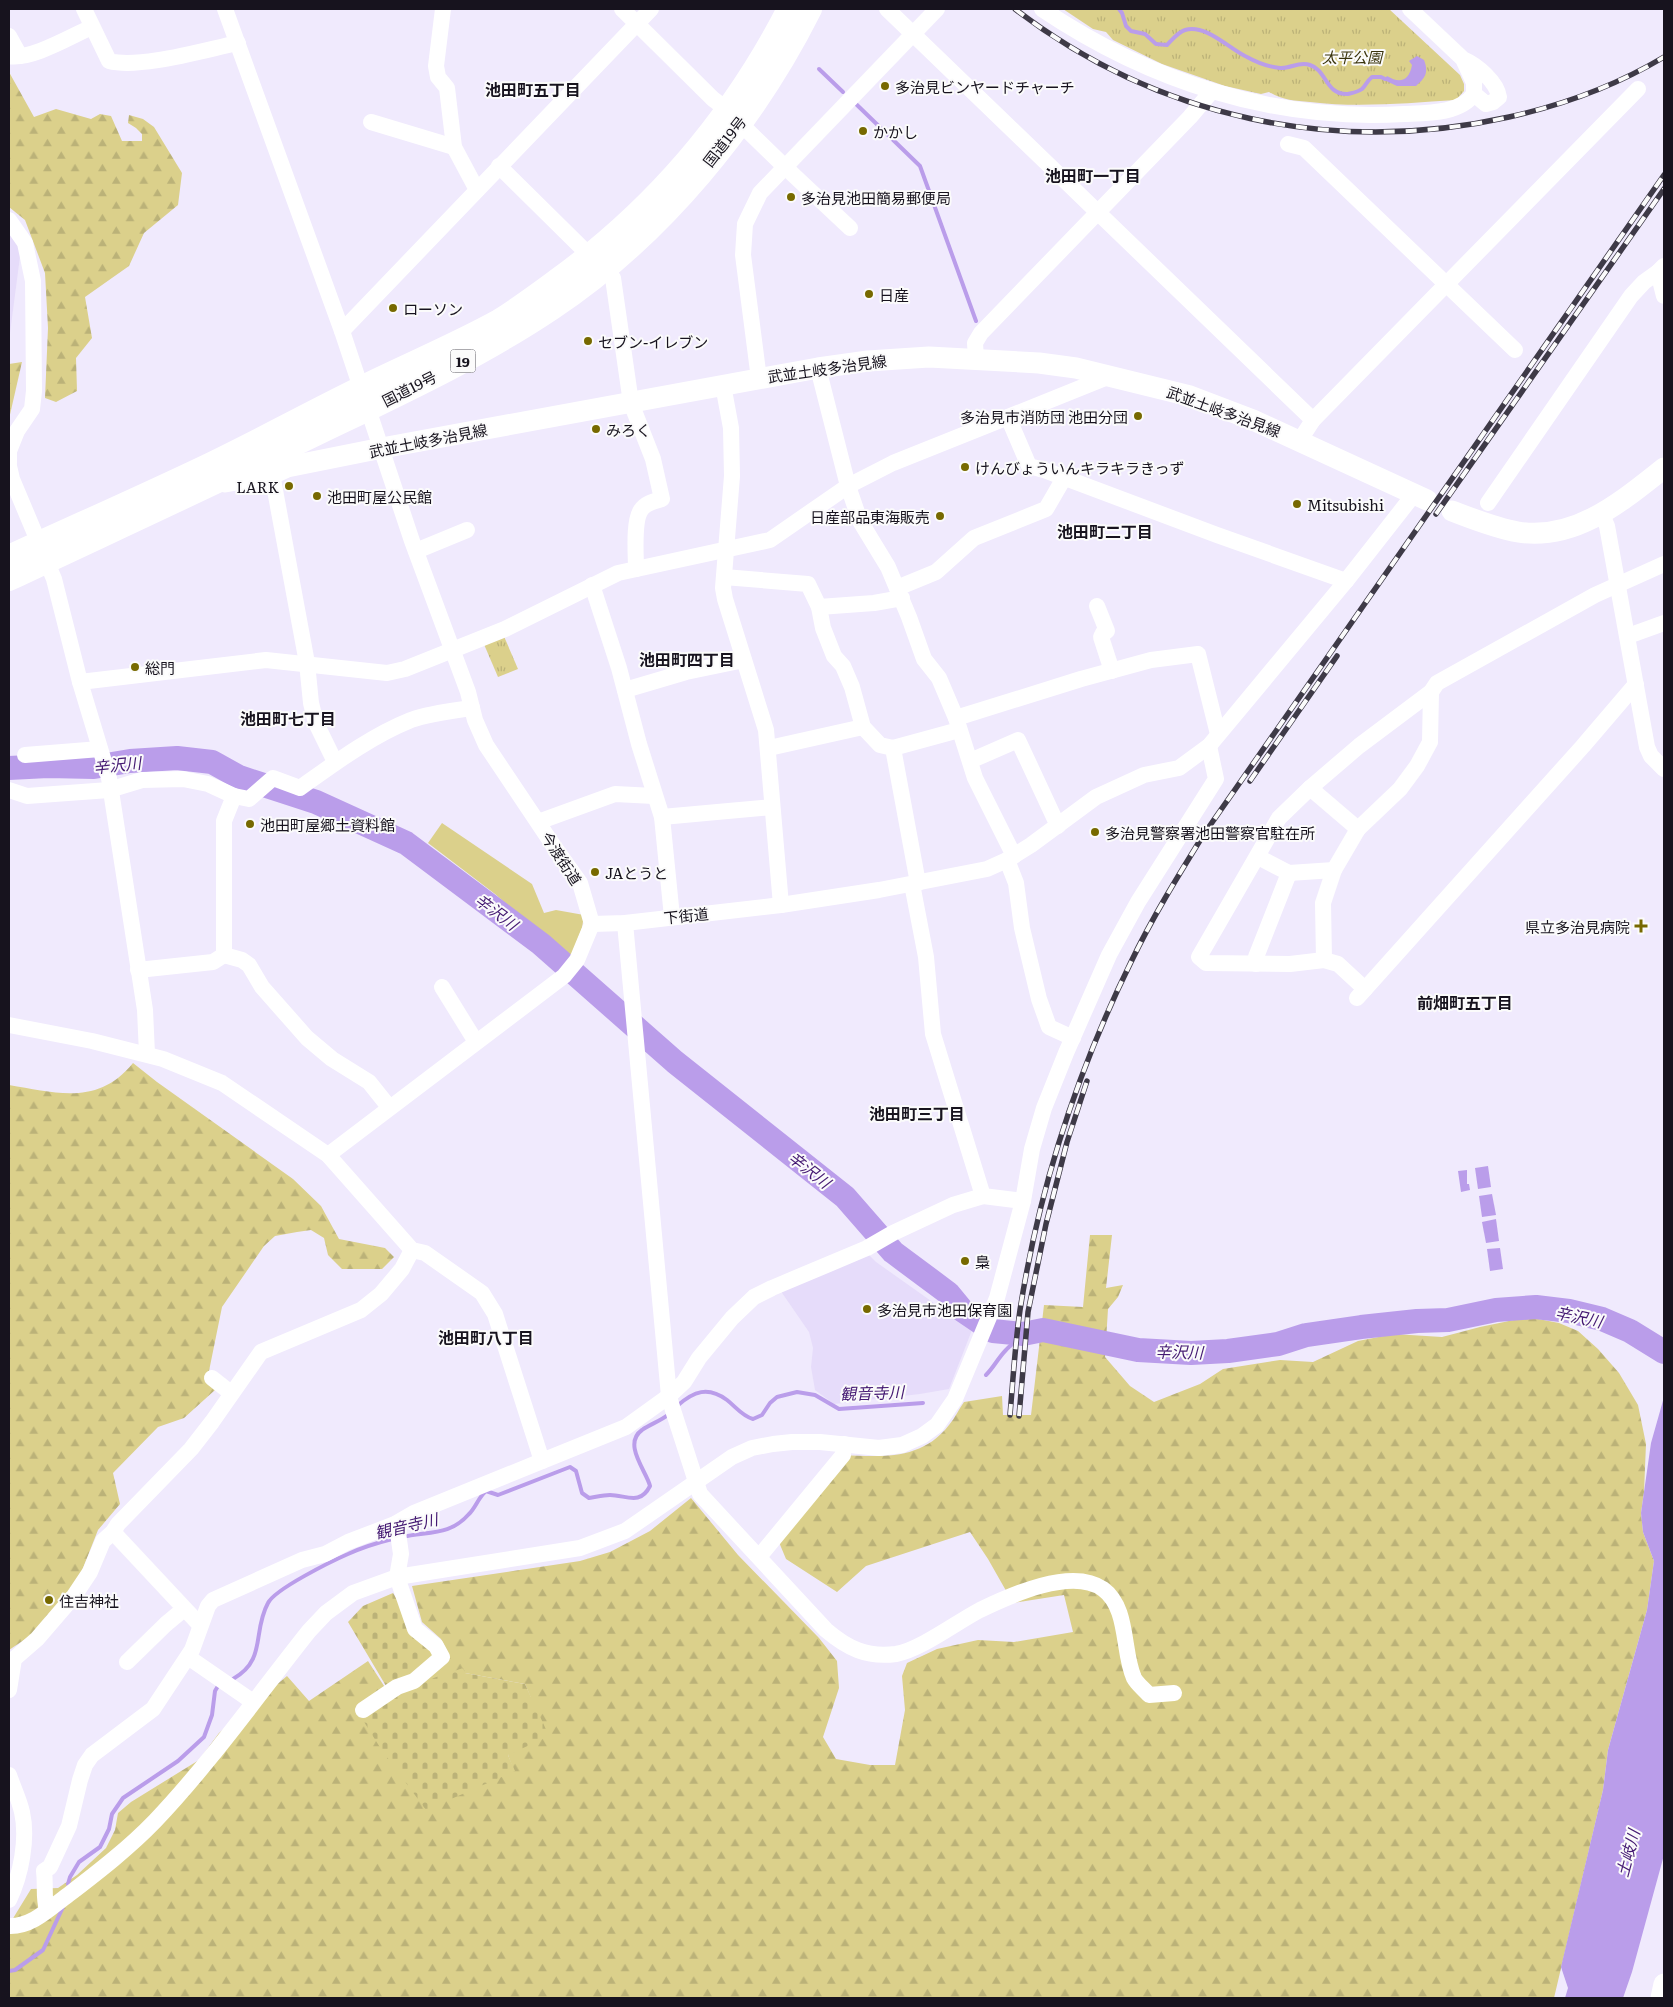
<svg xmlns="http://www.w3.org/2000/svg" width="1673" height="2007" viewBox="0 0 1673 2007" font-family="Literata,'Noto Sans JP',serif">
<style>
.built{fill:#e6dcfa}
.forest{fill:url(#forest-firs)}
.cemetery{fill:url(#cemetery-stones)}
.park{fill:url(#park-tufts)}
.pitch{fill:#dbd08b}
.water{fill:#ba9dea}
.lines{fill:none;stroke-linecap:round;stroke-linejoin:round}
.stream{stroke:#ba9dea;stroke-width:4}
.river{stroke:#ba9dea;stroke-width:24}
.minor{stroke:#fff;stroke-width:16}
.major{stroke:#fff;stroke-width:21}
.highway{stroke:#fff;stroke-width:24}
.rail-casing{stroke:#3e3a47;stroke-width:5.5}
.rail{stroke:#fbfbfb;stroke-width:4;stroke-dasharray:11;stroke-linecap:butt}
.poi-dot{fill:#776900;stroke:#fbfbfb;stroke-width:2}
.labels{text-anchor:middle;dominant-baseline:central;stroke-width:4;stroke-linejoin:round;paint-order:stroke}
.shield{fill:#fbfbfb;stroke:#5b5960;stroke-width:1}
.shield-label{font-size:14px;font-weight:bold;fill:#17131e}
.park-label{font-size:15px;font-style:italic;fill:#39330b;stroke:#fbfbfb}
.poi-label{font-size:15px;fill:#17131e;stroke:#fbfbfb;text-anchor:start}
.street-label{font-size:15px;fill:#17131e;stroke:#fbfbfb}
.neighbourhood-label{font-size:16px;font-weight:bold;fill:#17131e;stroke:#fbfbfb}
.water-label{font-size:16px;font-style:italic;fill:#441972;stroke:#fbfbfb}
</style>
<defs>
<pattern id="forest-firs" width="22" height="20" patternUnits="userSpaceOnUse" patternTransform="scale(1.25)"><rect width="22" height="20" fill="#dbd08b"/><path d="M5 1l3.5 6h-7zM16 11l3.5 6h-7z" fill="#bbb278"/></pattern>
<pattern id="cemetery-stones" width="16" height="16" patternUnits="userSpaceOnUse" patternTransform="scale(1.25)"><rect width="16" height="16" fill="#dbd08b"/><path d="M2 7V4a2 2 0 0 1 4 0v3zM10 15v-3a2 2 0 0 1 4 0v3z" fill="#bbb278"/></pattern>
<pattern id="park-tufts" width="24" height="20" patternUnits="userSpaceOnUse" patternTransform="scale(1.25)"><rect width="24" height="20" fill="#dbd08b"/><path d="M3 7l-1-3M5 7V3M7 7l1-3M15 17l-1-3M17 17v-4M19 17l1-3" fill="none" stroke="#bbb278"/></pattern>
</defs>
<rect width="100%" height="100%" fill="#f0eafd"/>
<!-- built -->
<g class="built">
<path d="M9 232 21 249 9 341Z"/>
<path d="M865 1251 876 1262 972 1330 949 1389 920 1394 834 1404 815 1390 811 1367 813 1348 809 1332 778 1287Z"/>
</g>
<!-- forest -->
<g class="forest">
<path d="M9 72 34 117 56 109 91 119 100 114 111 116 122 141H142V134L136 128 128 123 129 115 143 119 154 127 182 173 178 205 144 233 129 266 85 297 92 338 76 358 77 391 56 402 45 398 48 328 45 273 25 220 9 207Z"/>
<path d="M22 362 9 419V364Z"/>
<path d="M133 1063 157 1082 293 1179 321 1206 339 1239 385 1248 394 1257 382 1269H342L328 1255 324 1238 311 1230 297 1232 275 1236 264 1246 222 1307 209 1371 215 1390 184 1418 158 1427 113 1473 120 1504 98 1530 81 1573 58 1609 33 1634 9 1650V1085C57 1093 98 1106 133 1063Z"/>
<path d="M1090 1235H1112L1106 1288 1123 1285 1118 1297 1108 1309 1105 1357 1130 1386 1154 1402 1200 1384 1223 1369 1280 1360 1313 1362 1358 1341 1394 1334 1442 1337 1480 1327 1528 1317 1559 1323 1578 1331 1598 1349 1619 1373 1638 1405 1646 1444 1644 1492 1641 1513 1643 1532 1654 1561 1647 1610 1608 1750 1603 1790 1554 1998H9V1920H12L31 1889 58 1888 77 1875 106 1848 115 1830 118 1813 131 1802 199 1760 219 1733 287 1676 309 1701 368 1661 386 1689 514 1771 508 1755 531 1698 525 1684 465 1673 419 1683 447 1651 441 1639 422 1622 412 1586 580 1561 610 1552 650 1531 691 1498 738 1555 819 1638 837 1661 839 1688 823 1737 836 1759 870 1765H895L905 1710 902 1676 907 1663 937 1649 978 1640 1014 1642 1073 1632 1064 1595 1013 1603 988 1559 970 1532 866 1566 837 1592 786 1559 776 1535 843 1455C883 1457 922 1460 949 1425 955 1418 959 1409 964 1402L1002 1396 1003 1415H1031L1044 1305 1083 1307Z"/>
</g>
<!-- cemetery -->
<g class="cemetery">
<path d="M393 1593 415 1629 442 1657 389 1691 348 1622 363 1606Z"/>
<path d="M463 1668 465 1673 525 1684 549 1736 508 1755 515 1771 426 1810 381 1749 361 1717 419 1683Z"/>
</g>
<!-- park -->
<g class="park">
<path d="M1063 9H1389L1460 75 1464 84V91L1456 100C1407 103 1359 108 1310 102 1295 101 1282 100 1269 92L1261 94 1225 86 1162 64 1113 40 1106 32 1093 29Z"/>
<path d="M503 634 518 669 498 677 483 642Z"/>
</g>
<!-- pitch -->
<path class="pitch" d="M442 823 532 884 544 913 556 910 584 915 582 928 570 959 495 894 428 843Z"/>
<!-- water -->
<g class="water">
<path d="M1417 56 1424 60C1429 73 1425 78 1416 86H1397L1384 80 1387 76C1400 84 1409 81 1412 65L1409 61Z"/>
<path d="M1488 1166 1491 1187 1478 1189 1475 1168Z"/>
<path d="M1467 1170V1184H1469L1470 1190 1461 1192 1458 1171Z"/>
<path d="M1492 1194 1496 1215 1482 1217 1479 1196Z"/>
<path d="M1496 1219 1499 1241 1486 1243 1482 1222Z"/>
<path d="M1500 1248 1503 1269 1490 1271 1487 1249Z"/>
<path d="M1664 1397V1855L1632 1972 1623 1998H1565L1568 1988 1561 1967 1603 1790 1608 1750 1647 1610 1654 1561 1643 1532 1641 1513 1651 1443Z"/>
</g>
<g class="lines">
<!-- stream -->
<g class="stream">
<path d="M1119 9 1122 13 1126 26 1131 31 1145 34 1156 44 1167 45C1172 40 1178 32 1185 30 1207 24 1229 49 1247 57 1256 62 1270 67 1280 68 1290 69 1299 61 1310 65 1327 70 1325 95 1348 94 1352 93 1358 92 1362 89 1366 85 1367 81 1372 77H1381L1385 79"/>
<path d="M819 69 843 92"/>
<path d="M856 104 920 166 976 321"/>
<path d="M986 1375C994 1367 998 1358 1006 1350 1011 1344 1019 1341 1023 1334"/>
<path d="M677 1406C694 1391 708 1386 727 1400 736 1407 742 1416 753 1419L762 1415 770 1403 777 1397 797 1392 815 1395 839 1409 923 1403"/>
<path d="M402 1537C428 1531 450 1536 469 1514 476 1507 478 1498 486 1491L498 1495 570 1467 576 1471 582 1493 589 1498C596 1497 603 1495 610 1495 626 1495 640 1506 650 1486 647 1472 622 1444 642 1430 650 1424 661 1421 669 1414"/>
<path d="M233 1679C267 1660 252 1632 268 1603 275 1589 332 1561 348 1554 363 1547 380 1542 396 1538"/>
<path d="M68 1884 70 1877 79 1862 100 1847 109 1829 112 1814 123 1798 178 1761 204 1737 212 1715 215 1691 218 1686"/>
<path d="M9 1971 15 1970 43 1950 63 1907"/>
</g>
<!-- river -->
<path class="river" d="M9 768 48 766 94 767 130 761 177 758 212 762 239 777 316 802 406 843 541 944 675 1062 845 1197 893 1252 948 1293 962 1310 993 1331 1023 1334 1043 1330 1138 1350 1191 1353 1228 1351 1278 1344 1306 1335 1361 1327 1417 1321 1448 1320 1496 1310 1536 1307 1569 1311 1602 1319 1630 1331 1664 1352"/>
<!-- minor -->
<g class="minor">
<path d="M84 9 109 61C140 69 204 50 238 43"/>
<path d="M225 9 342 331 412 541 468 692 475 720 486 745 555 848 580 883 592 924 577 960 564 976 328 1155"/>
<path d="M443 9 436 66 438 77 447 88 454 147 477 190"/>
<path d="M622 9 713 99 721 105"/>
<path d="M887 9 1313 420"/>
<path d="M1042 9C1149 81 1274 122 1404 114 1427 113 1460 114 1474 94"/>
<path d="M1410 9 1463 59C1477 65 1497 82 1499 97L1493 102 1486 104 1474 94V83L1463 59"/>
<path d="M9 36 20 56"/>
<path d="M9 56C32 60 71 36 92 27"/>
<path d="M371 122 454 147"/>
<path d="M748 131 785 167 760 193 745 224 743 255 759 379"/>
<path d="M1288 144 1304 148 1515 350"/>
<path d="M499 166 590 256"/>
<path d="M9 220 25 243 33 281 34 391 32 409 17 431 9 451V463"/>
<path d="M850 228 785 167 937 9"/>
<path d="M1664 266 1658 272 1664 296"/>
<path d="M604 268 613 278 631 403 653 459 662 499C655 501 645 503 641 510 633 521 636 555 636 569"/>
<path d="M342 331 651 9"/>
<path d="M976 359 975 343 981 333 1190 117 1211 92"/>
<path d="M818 368 848 486 860 521 888 567 909 617 924 659 939 678 956 718 975 778 1014 856"/>
<path d="M1110 376 1008 417 1029 466 1044 470 1217 535 1346 581"/>
<path d="M723 385 731 428 732 476 723 588 725 599 766 730 781 905"/>
<path d="M1300 440 1313 420 1638 89"/>
<path d="M9 466 12 479 54 579 80 682 109 778 145 1010 147 1054"/>
<path d="M272 474 307 663 311 703 316 723 335 762"/>
<path d="M1488 503 1631 296 1644 282 1658 272"/>
<path d="M1602 515 1607 526 1647 747 1651 756 1664 769"/>
<path d="M416 551 467 530"/>
<path d="M724 577 808 584 819 607 823 628 834 656 843 666 852 687 863 727 880 745 893 748 959 730"/>
<path d="M592 585 619 668 639 744 662 817 672 917"/>
<path d="M897 588 936 572 974 538 1046 509 1064 478"/>
<path d="M1097 606 1107 631 1103 633 1101 637 1112 671"/>
<path d="M819 607 874 603 902 598"/>
<path d="M1628 636 1664 623"/>
<path d="M80 682 266 660 387 673 405 669 505 629 618 573 770 540 848 486 893 463 1008 417"/>
<path d="M625 690 686 672 744 660"/>
<path d="M956 718 1081 679 1151 660 1198 654 1218 734"/>
<path d="M769 748 863 727"/>
<path d="M893 748 918 883"/>
<path d="M25 755 100 749"/>
<path d="M970 761 1018 740 1058 826"/>
<path d="M1310 788 1358 829"/>
<path d="M9 790 27 796 109 790 142 780 183 779 208 784 234 796 224 821V955L242 960 249 965 262 987 307 1038 332 1059 369 1082 389 1107"/>
<path d="M234 796 249 799 273 778 300 788C335 763 371 736 411 720 431 713 451 711 472 708"/>
<path d="M662 817 772 807"/>
<path d="M538 822 615 794 654 796"/>
<path d="M1258 857 1289 873 1334 870"/>
<path d="M1007 860 1016 883 1022 928 1039 999 1049 1027 1073 1038"/>
<path d="M912 884 926 957 933 1034 983 1196 1023 1201"/>
<path d="M625 923 669 1396 672 1407 700 1494 826 1630C847 1648 867 1658 896 1654 920 1650 957 1622 980 1610 1011 1595 1072 1567 1103 1589 1129 1608 1122 1651 1134 1678 1137 1684 1144 1689 1149 1695L1174 1693"/>
<path d="M592 924 625 923 781 905 879 890 987 869 1007 860 1031 845 1096 797 1144 775 1179 768 1209 746 1346 581 1415 493"/>
<path d="M1324 960 1323 903 1334 870 1358 829 1400 789 1417 766 1430 742 1431 692"/>
<path d="M1256 964V957L1289 873"/>
<path d="M138 970 213 962 224 955"/>
<path d="M442 987 476 1042"/>
<path d="M1365 989 1338 964 1324 960 1290 964 1206 963 1199 957 1279 818 1310 788 1359 746 1431 692 1437 683 1595 595 1664 564"/>
<path d="M1357 998 1583 746 1636 684"/>
<path d="M9 1025 92 1041 163 1059 222 1083 328 1155 412 1250 425 1253 482 1293 495 1314 542 1461 626 1427 669 1396 684 1382 699 1358 732 1318 754 1297 772 1288 867 1248 893 1233 953 1205 983 1196"/>
<path d="M212 1378 231 1393"/>
<path d="M113 1532 200 1625"/>
<path d="M759 1557 843 1455 844 1444"/>
<path d="M188 1657 253 1702"/>
<path d="M127 1662 166 1624 184 1609"/>
<path d="M9 1690 14 1659 37 1639 74 1596 90 1572 103 1541 113 1532 118 1524 191 1449 212 1422 261 1352 361 1310 381 1294 402 1269 412 1250"/>
<path d="M363 1710 397 1687 414 1681 442 1657 436 1646 415 1629 397 1577 401 1554 398 1533 395 1524"/>
<path d="M9 1775C13 1787 19 1799 22 1812 28 1839 21 1875 9 1900"/>
<path d="M47 1910C43 1895 46 1887 44 1871L50 1867 69 1826 80 1780 85 1765 92 1755 153 1709 192 1650 208 1606 213 1600 302 1560 325 1554 348 1542 395 1524 414 1513 542 1461"/>
<path d="M9 1926C32 1927 50 1908 68 1895 98 1872 129 1848 155 1821 211 1762 258 1695 309 1631L326 1613 353 1593 397 1577 580 1548 625 1531 732 1457 752 1448 773 1444 792 1442H820L879 1448 902 1445 922 1436 937 1425 955 1399 997 1298 1023 1201 1032 1149 1044 1108 1066 1053 1109 955 1138 902 1216 779 1209 746"/>
</g>
<!-- major -->
<g class="major">
<path d="M225 482 272 474 287 467 382 448 818 368 868 361 929 357 1039 363 1076 368 1190 396 1253 420 1427 500"/>
<path d="M1452 511C1473 519 1495 528 1518 532 1576 541 1622 501 1664 468"/>
<path d="M1661 1998 1664 1984"/>
</g>
<!-- highway -->
<g class="highway">
<path d="M9 557C74 527 140 498 205 467 253 444 301 418 349 394 398 369 452 347 499 321 520 308 540 293 559 279 656 208 734 116 789 9"/>
<path d="M9 579C113 530 217 482 320 432 399 394 479 357 552 308 659 237 753 123 810 9"/>
</g>
<!-- rail casing -->
<g class="rail-casing">
<g id="rail">
<path d="M1015 9C1157 118 1335 156 1509 117 1563 105 1617 85 1664 57"/>
<path d="M1436 514 1664 189"/>
<path d="M1250 781 1337 656"/>
<path d="M1010 1415C1013 1380 1015 1345 1020 1310 1039 1189 1077 1072 1131 962 1152 918 1178 876 1204 834L1664 175"/>
<path d="M1019 1416 1028 1312 1046 1224 1067 1142 1087 1081"/>
</g>
</g>
<!-- rail -->
<use href="#rail" class="rail"/>
</g>
<!-- markers -->
<g class="poi-dot">
<circle cx="885" cy="86" r="5"/>
<circle cx="863" cy="131" r="5"/>
<circle cx="791" cy="197" r="5"/>
<circle cx="869" cy="294" r="5"/>
<circle cx="393" cy="308" r="5"/>
<circle cx="588" cy="341" r="5"/>
<circle cx="1138" cy="416" r="5"/>
<circle cx="596" cy="429" r="5"/>
<circle cx="965" cy="467" r="5"/>
<circle cx="289" cy="486" r="5"/>
<circle cx="317" cy="496" r="5"/>
<circle cx="1297" cy="504" r="5"/>
<circle cx="940" cy="516" r="5"/>
<circle cx="135" cy="667" r="5"/>
<circle cx="250" cy="824" r="5"/>
<circle cx="1095" cy="832" r="5"/>
<circle cx="595" cy="872" r="5"/>
<path d="M1638.5 918.5h5v5h5v5h-5v5h-5v-5h-5v-5h5z"/>
<circle cx="965" cy="1261" r="5"/>
<circle cx="867" cy="1309" r="5"/>
<circle cx="49" cy="1600" r="5"/>
</g>
<g class="labels">
<!-- shield labels -->
<rect class="shield" x="450.5" y="349.5" width="25" height="23" rx="4"/>
<g class="shield-label">
<text x="463" y="361">19</text>
</g>
<!-- park labels -->
<g class="park-label">
<text x="1352" y="56">太平公園</text>
</g>
<!-- poi labels -->
<g class="poi-label">
<text x="895" y="86">多治見ビンヤードチャーチ</text>
<text x="873" y="131">かかし</text>
<text x="801" y="197">多治見池田簡易郵便局</text>
<text x="879" y="294">日産</text>
<text x="403" y="308">ローソン</text>
<text x="598" y="341">セブン-イレブン</text>
<text x="1128" y="416" text-anchor="end">多治見市消防団 池田分団</text>
<text x="606" y="429">みろく</text>
<text x="975" y="467">けんびょういんキラキラきっず</text>
<text x="279" y="486" text-anchor="end">LARK</text>
<text x="327" y="496">池田町屋公民館</text>
<text x="1307" y="504">Mitsubishi</text>
<text x="930" y="516" text-anchor="end">日産部品東海販売</text>
<text x="145" y="667">総門</text>
<text x="260" y="824">池田町屋郷土資料館</text>
<text x="1105" y="832">多治見警察署池田警察官駐在所</text>
<text x="605" y="872">JAとうと</text>
<text x="1630" y="926" text-anchor="end">県立多治見病院</text>
<text x="975" y="1261">梟</text>
<text x="877" y="1309">多治見市池田保育園</text>
<text x="59" y="1600">住吉神社</text>
</g>
<!-- street labels -->
<g class="street-label">
<text transform="translate(724 141) rotate(-52)">国道19号</text>
<text transform="translate(827 368) rotate(-8)">武並土岐多治見線</text>
<text transform="translate(409 388) rotate(-27)">国道19号</text>
<text transform="translate(1224 411) rotate(20)">武並土岐多治見線</text>
<text transform="translate(428 440) rotate(-11)">武並土岐多治見線</text>
<text transform="translate(562 858) rotate(57)">今渡街道</text>
<text transform="translate(686 915) rotate(-6)">下街道</text>
</g>
<!-- neighbourhood labels -->
<g class="neighbourhood-label">
<text x="533" y="89">池田町五丁目</text>
<text x="1093" y="175">池田町一丁目</text>
<text x="1105" y="531">池田町二丁目</text>
<text x="687" y="659">池田町四丁目</text>
<text x="288" y="718">池田町七丁目</text>
<text x="1465" y="1002">前畑町五丁目</text>
<text x="917" y="1113">池田町三丁目</text>
<text x="486" y="1337">池田町八丁目</text>
</g>
<!-- water labels -->
<g class="water-label">
<text transform="translate(117 764) rotate(-6)">辛沢川</text>
<text transform="translate(497 911) rotate(37)">辛沢川</text>
<text transform="translate(810 1169) rotate(38)">辛沢川</text>
<text transform="translate(1579 1316) rotate(12)">辛沢川</text>
<text transform="translate(1179 1351) rotate(1)">辛沢川</text>
<text transform="translate(872 1392) rotate(-2)">観音寺川</text>
<text transform="translate(406 1525) rotate(-13)">観音寺川</text>
<text transform="translate(1627 1853) rotate(-75)">土岐川</text>
</g>
</g>
<!-- border -->
<rect width="1673" height="2007" fill="none" stroke="#17131e" stroke-width="20"/>
</svg>
